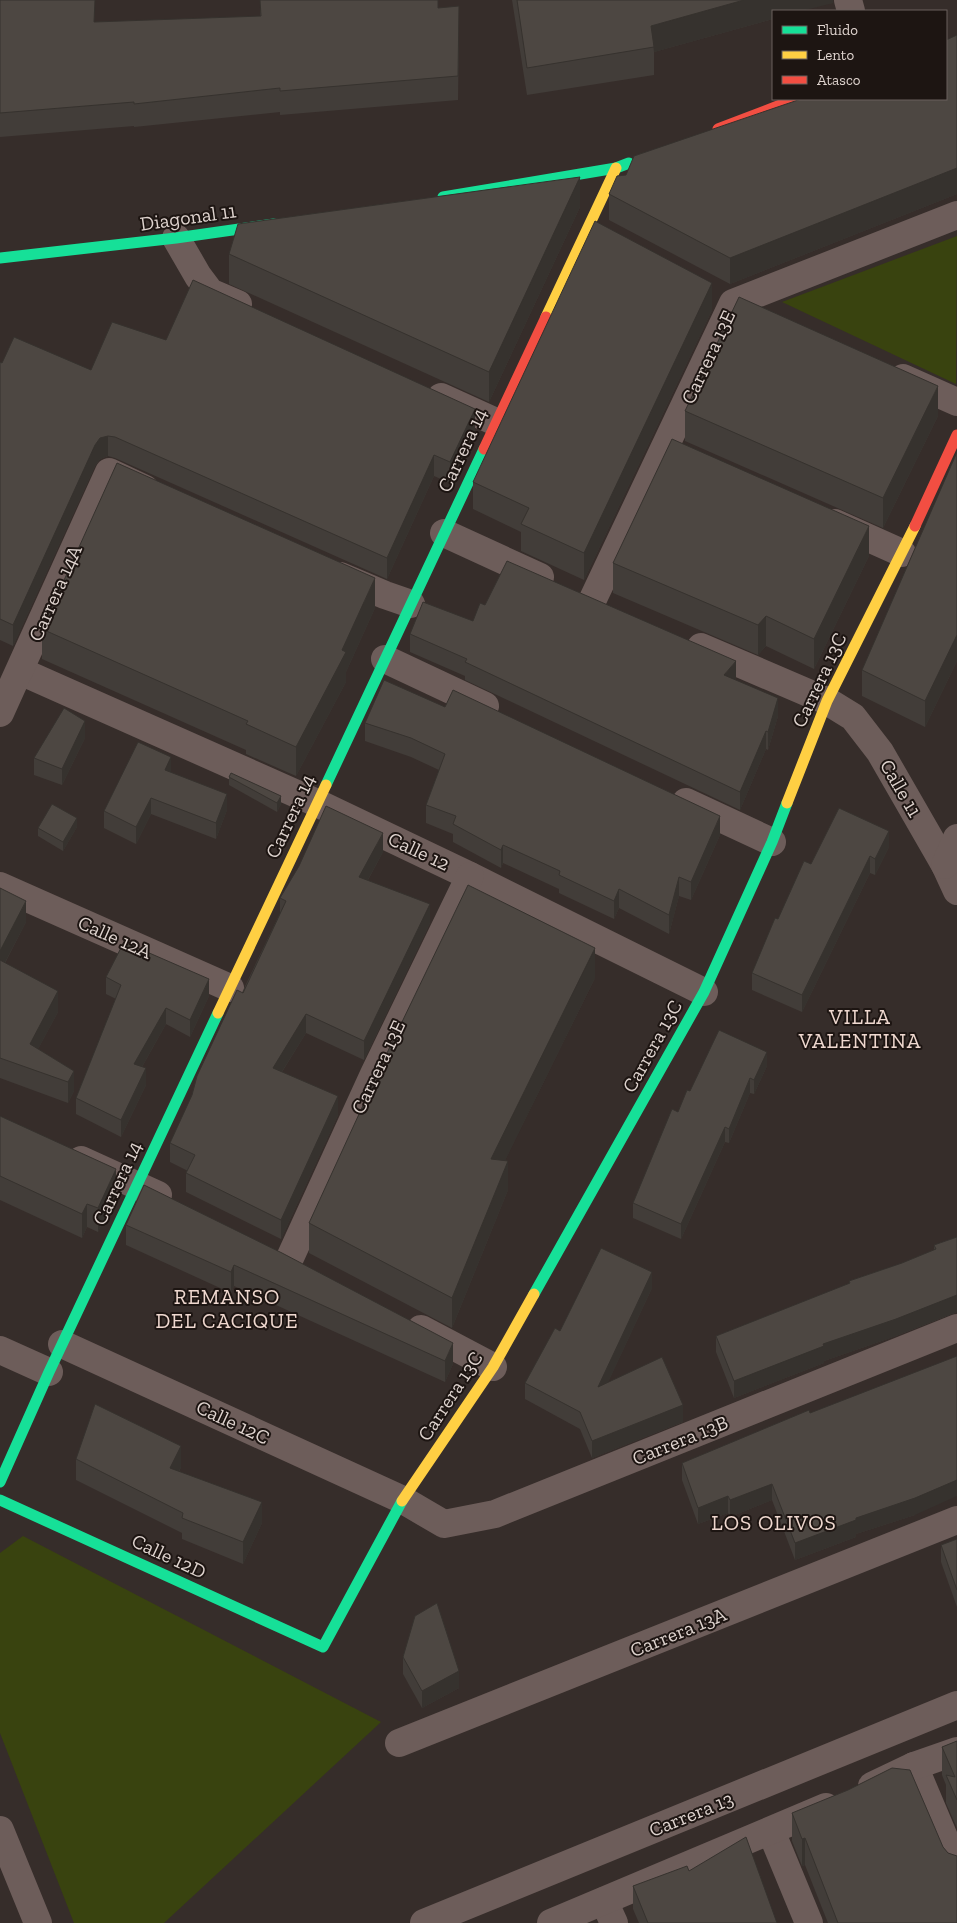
<svg xmlns="http://www.w3.org/2000/svg" width="957" height="1923" viewBox="0 0 957 1923" font-family="'Zilla Slab',serif">
<style>
.green{fill:#39430f}
.lines{fill:none;stroke-linecap:round;stroke-linejoin:round}
.street{stroke:#6d5d5a;stroke-width:28}
.fast{stroke:#16e098;stroke-width:11}
.slow{stroke:#ffcf43;stroke-width:11}
.jam{stroke:#f24e42;stroke-width:11}
.wall{fill:#423d39}
.shaded-wall{fill:#36322e}
.building{fill:#4d4742;stroke:#36322e}
.labels{text-anchor:middle;dominant-baseline:central;stroke-width:4;stroke-linejoin:round;paint-order:stroke}
.street-label{font-size:20px;fill:#ded3ce;stroke:#1d1512}
.neighbourhood-label{font-size:21px;letter-spacing:1px;fill:#efd8cf;stroke:#1d1512}
</style>
<rect width="100%" height="100%" fill="#362d2a"/>
<!-- green -->
<g class="green">
<path d="M957 236 956 384 782 302Z"/>
<path d="M23 1536 381 1722 164 1923H74L0 1733V1553Z"/>
</g>
<g class="lines">
<!-- street -->
<g class="street">
<path d="M848 0 851 11"/>
<path d="M176 238 198 276 210 292 238 304"/>
<path d="M903 378 957 402"/>
<path d="M441 397 496 422"/>
<path d="M835 523 902 553"/>
<path d="M444 533 540 577"/>
<path d="M340 576 385 595 411 604"/>
<path d="M592 601 733 303 957 215"/>
<path d="M701 647 827 701 853 717 880 752 945 865 957 891"/>
<path d="M385 659 485 706"/>
<path d="M20 671 317 803 470 876 704 992"/>
<path d="M0 713 109 472 145 489"/>
<path d="M686 802 772 842"/>
<path d="M945 865 957 838"/>
<path d="M0 886 230 988"/>
<path d="M81 1160 158 1195"/>
<path d="M289 1260 374 1074 470 876"/>
<path d="M421 1329 493 1367"/>
<path d="M62 1344 403 1500 444 1524 495 1514 957 1328"/>
<path d="M0 1350 49 1372"/>
<path d="M399 1743 957 1520"/>
<path d="M914 1766 957 1868"/>
<path d="M872 1786 914 1766 957 1751"/>
<path d="M0 1830 38 1923"/>
<path d="M771 1831 809 1923"/>
<path d="M604 1901 614 1923"/>
<path d="M424 1923 957 1705"/>
<path d="M551 1923 826 1807"/>
</g>
<!-- fast -->
<g class="fast">
<path d="M443 197 616 168 629 163"/>
<path d="M0 258 176 238 274 224"/>
<path d="M326 785 484 449"/>
<path d="M534 1294 704 992 772 842 787 803"/>
<path d="M0 1482 49 1372 218 1013"/>
<path d="M0 1500 323 1647 402 1501"/>
</g>
<!-- slow -->
<g class="slow">
<path d="M546 317 616 168"/>
<path d="M787 803 827 701 915 526"/>
<path d="M218 1013 326 785"/>
<path d="M402 1501 493 1367 534 1294"/>
</g>
<!-- jam -->
<g class="jam">
<path d="M718 129 796 99"/>
<path d="M484 449 546 317"/>
<path d="M915 526 957 435"/>
</g>
</g>
<!-- wall -->
<g class="wall">
<path d="M0 0 95 22 260 16V0H438V8L459 30 458 100 280 115V112L134 127V126L0 137Z"/>
<path d="M512 0H833V3L773 11V19L654 52V75L527 95Z"/>
<path d="M957 35V194L730 284 609 220V194L626 175 946 99Z"/>
<path d="M580 207 489 402 229 284V254Z"/>
<path d="M712 310 584 580 521 551V532L473 509V482Z"/>
<path d="M166 340 475 430 450 483 434 476 387 579 115 458 108 456 100 459 95 466 13 646 0 640V362L2 363 91 370Z"/>
<path d="M685 411 938 416 883 528 685 441Z"/>
<path d="M957 452V661L925 727 862 696V670Z"/>
<path d="M869 556 814 669 766 646 758 655 613 593V563Z"/>
<path d="M485 605 736 679 735 680 778 716 768 750 766 749 740 810 465 680V676L410 652V634L473 621Z"/>
<path d="M375 608 346 672V682L296 776 246 754V750L42 659V629Z"/>
<path d="M365 723 720 835 691 900 679 896 669 934 619 908 614 919 559 893V889L503 863 501 868 453 842V834L426 823V805L439 770 411 757 365 741Z"/>
<path d="M85 738 62 785 34 775V758Z"/>
<path d="M171 772 227 810 216 839 151 814 136 844 104 828V811Z"/>
<path d="M229 777 281 804 277 812 229 785Z"/>
<path d="M77 827 63 851 38 836V828Z"/>
<path d="M889 847 875 875 870 873 802 1012 752 990V973L778 919 811 864Z"/>
<path d="M383 852 368 880 430 923 364 1060 306 1033 282 1072 338 1115 281 1239 186 1192V1173L188 1171 170 1162V1143L280 913V898Z"/>
<path d="M0 888 26 922 5 963 58 1012 38 1049 74 1071V1091L68 1103 0 1078Z"/>
<path d="M106 977 209 996 190 1037 166 1024 142 1067 146 1085 121 1137 76 1114V1098L116 999 106 994Z"/>
<path d="M595 978 505 1160 508 1190 452 1328 309 1253V1223Z"/>
<path d="M767 1066 754 1094 750 1093 729 1143 725 1142 681 1239 633 1218V1203L690 1091Z"/>
<path d="M0 1116 116 1193 98 1232 87 1227 82 1238 0 1200Z"/>
<path d="M144 1185 453 1364 445 1382 234 1286 231 1293 126 1245V1225Z"/>
<path d="M957 1237V1312L896 1336 824 1361V1363L734 1398 716 1352V1336L849 1284V1281L902 1263 934 1250V1245Z"/>
<path d="M652 1288 608 1382 683 1422 592 1458 580 1429 525 1399V1383L560 1331Z"/>
<path d="M810 1413 915 1515 856 1534V1537L795 1560 772 1500 730 1517 728 1513 698 1524 682 1480V1463Z"/>
<path d="M76 1459 181 1467 179 1472 262 1523 243 1564 182 1539V1533L76 1480Z"/>
<path d="M957 1539V1607L941 1562V1545Z"/>
<path d="M403 1657 459 1688 422 1708 403 1674Z"/>
<path d="M957 1741V1828L946 1803V1785L942 1775V1747Z"/>
<path d="M792 1813 943 1847 948 1853 956 1856 957 1923H828L805 1865 802 1866 792 1841Z"/>
<path d="M689 1871 777 1923H639L633 1909V1886Z"/>
</g>
<!-- shaded-wall -->
<g class="shaded-wall">
<path d="M744 0H833V3L802 11H773V19L654 52 651 26Z"/>
<path d="M957 168V194L730 284V258Z"/>
<path d="M580 177V207L489 402V372Z"/>
<path d="M712 283V310L584 580V553Z"/>
<path d="M938 386V416L883 528V498Z"/>
<path d="M475 409V430L450 483V462Z"/>
<path d="M108 436V456L100 459 95 466 13 646V625L95 445 100 438Z"/>
<path d="M434 455V476L387 579V558Z"/>
<path d="M869 526V556L814 669V639Z"/>
<path d="M375 578V608L346 672V682L296 776V747L342 650Z"/>
<path d="M766 616V646L758 655V625Z"/>
<path d="M957 635V661L925 727V701Z"/>
<path d="M736 661V679L724 693V675Z"/>
<path d="M778 698V716L768 750V732Z"/>
<path d="M85 721V738L62 785V769Z"/>
<path d="M766 731V749L740 810V792Z"/>
<path d="M171 757V774L165 770Z"/>
<path d="M227 794V810L216 839V823Z"/>
<path d="M281 796V804L277 812V803Z"/>
<path d="M151 798V814L136 844V827Z"/>
<path d="M720 816V835L691 900V882Z"/>
<path d="M77 818V827L63 851V842Z"/>
<path d="M889 831V847L875 875V859Z"/>
<path d="M383 833V852L359 896V877Z"/>
<path d="M503 845V863L501 868V850Z"/>
<path d="M870 856V873L802 1012V995Z"/>
<path d="M679 877V896L669 934V915Z"/>
<path d="M619 889V908L614 919V901Z"/>
<path d="M26 901V922L0 972V951Z"/>
<path d="M430 904V923L364 1060V1041Z"/>
<path d="M595 948V978L491 1189V1159Z"/>
<path d="M209 979V996L190 1037V1020Z"/>
<path d="M58 991V1012L30 1064V1044Z"/>
<path d="M166 1008V1024L134 1081V1064Z"/>
<path d="M306 1014V1033L273 1086V1068Z"/>
<path d="M767 1052V1066L754 1094V1080Z"/>
<path d="M146 1068V1085L121 1137V1120Z"/>
<path d="M74 1071V1091L68 1103V1082Z"/>
<path d="M750 1078V1093L729 1143V1129Z"/>
<path d="M338 1096V1115L281 1239V1220Z"/>
<path d="M725 1127V1142L681 1239V1224Z"/>
<path d="M508 1161V1190L452 1328V1298Z"/>
<path d="M116 1169V1193L98 1232V1208Z"/>
<path d="M87 1204V1227L82 1238V1214Z"/>
<path d="M234 1265V1286L231 1293V1272Z"/>
<path d="M652 1272V1288L598 1404V1387Z"/>
<path d="M957 1295V1312L896 1336 824 1361V1363L734 1398V1381L823 1344Z"/>
<path d="M453 1343V1364L445 1382V1361Z"/>
<path d="M683 1405V1422L592 1458V1441Z"/>
<path d="M181 1446V1467L170 1489V1468Z"/>
<path d="M957 1480V1496L915 1515 856 1534V1537L795 1560V1543L856 1518Z"/>
<path d="M772 1484V1500L730 1517V1500Z"/>
<path d="M728 1496V1513L698 1524V1508Z"/>
<path d="M262 1502V1523L243 1564V1542Z"/>
<path d="M459 1671V1688L422 1708V1691Z"/>
<path d="M805 1838V1865L802 1866V1839Z"/>
</g>
<!-- building -->
<g class="building">
<path d="M0 0H95L94 22 261 16 260 0H438V8L459 6 458 76 280 91V88L134 104V102L0 113Z"/>
<path d="M517 0H744L651 26 654 47 527 68Z"/>
<path d="M957 35V168L730 258 609 194 617 176 626 175 634 156 801 99H946V40Z"/>
<path d="M580 177 489 372 229 254 238 224Z"/>
<path d="M595 221 712 283 584 553 521 524 529 508 473 482Z"/>
<path d="M193 280 475 409 450 462 434 455 387 558 115 437 108 436 100 438 95 445 13 625 0 619V362L2 363 14 337 91 370 112 322 166 340Z"/>
<path d="M739 297 938 386 883 498 685 411Z"/>
<path d="M672 439 869 526 814 639 766 616 758 625 613 563Z"/>
<path d="M957 452V635L925 701 862 670Z"/>
<path d="M117 463 375 578 342 650 346 652 296 747 246 724 248 721 42 629Z"/>
<path d="M507 561 736 661 724 675 778 698 768 732 766 731 740 792 465 662 467 659 410 634 423 602 473 621 480 603 485 605Z"/>
<path d="M384 680 445 707 453 690 720 816 691 882 679 877 669 915 619 889 614 901 559 875 560 871 503 845 501 850 453 824 456 816 426 805 445 754 411 738 365 723Z"/>
<path d="M64 708 85 721 62 769 34 758Z"/>
<path d="M138 742 171 757 165 770 227 794 216 823 151 798 136 827 104 811Z"/>
<path d="M231 773 281 796 277 803 229 777Z"/>
<path d="M52 804 77 818 63 842 38 828Z"/>
<path d="M326 806 383 833 359 877 430 904 364 1041 306 1014 273 1068 338 1096 281 1220 186 1173 195 1155 170 1143 192 1095 197 1076 237 990 243 993 286 901 280 898 299 866Z"/>
<path d="M839 808 889 831 875 859 870 856 802 995 752 973 775 918 778 919 804 861 811 864Z"/>
<path d="M468 885 595 948 491 1159 508 1161 452 1298 309 1223 388 1051Z"/>
<path d="M0 888 26 901 0 951Z"/>
<path d="M124 942 209 979 190 1020 166 1008 134 1064 146 1068 121 1120 76 1098 121 985 106 977Z"/>
<path d="M0 960 58 991 30 1044 74 1071 68 1082 0 1058Z"/>
<path d="M719 1030 767 1052 754 1080 750 1078 729 1129 725 1127 681 1224 633 1203 672 1109 678 1112 687 1090 690 1091Z"/>
<path d="M0 1116 116 1169 98 1208 87 1204 82 1214 0 1176Z"/>
<path d="M144 1185 282 1253 453 1343 445 1361 234 1265 231 1272 126 1225Z"/>
<path d="M957 1237V1295L896 1319 823 1344 824 1346 734 1381 716 1336 850 1283 849 1281 902 1263 936 1249 934 1245Z"/>
<path d="M601 1248 652 1272 598 1387 662 1357 683 1405 592 1441 580 1412 525 1383 555 1328 560 1331Z"/>
<path d="M957 1356V1480L915 1498 856 1518V1520L795 1543 772 1484 730 1500 728 1496 698 1508 682 1463 809 1410 810 1413Z"/>
<path d="M95 1404 181 1446 170 1468 262 1502 243 1542 182 1518 183 1513 76 1459Z"/>
<path d="M957 1539V1590L941 1545Z"/>
<path d="M437 1603 459 1671 422 1691 403 1657 415 1616Z"/>
<path d="M957 1741V1800L946 1775 955 1777 942 1747Z"/>
<path d="M892 1768 910 1770 943 1847 948 1853 957 1856V1923H838L805 1838 802 1839 792 1813 848 1790Z"/>
<path d="M746 1837 777 1923H648L633 1886 687 1866 689 1871Z"/>
</g>
<g class="labels">
<!-- street labels -->
<g class="street-label">
<text transform="translate(188 217) rotate(-8)">Diagonal 11</text>
<text transform="translate(708 357) rotate(-65)">Carrera 13E</text>
<text transform="translate(462 450) rotate(-65)">Carrera 14</text>
<text transform="translate(55 593) rotate(-66)">Carrera 14A</text>
<text transform="translate(819 680) rotate(-65)">Carrera 13C</text>
<text transform="translate(901 788) rotate(60)">Calle 11</text>
<text transform="translate(290 816) rotate(-65)">Carrera 14</text>
<text transform="translate(419 851) rotate(25)">Calle 12</text>
<text transform="translate(115 937) rotate(24)">Calle 12A</text>
<text transform="translate(652 1046) rotate(-61)">Carrera 13C</text>
<text transform="translate(378 1067) rotate(-65)">Carrera 13E</text>
<text transform="translate(117 1183) rotate(-65)">Carrera 14</text>
<text transform="translate(450 1396) rotate(-57)">Carrera 13C</text>
<text transform="translate(233 1422) rotate(25)">Calle 12C</text>
<text transform="translate(680 1440) rotate(-22)">Carrera 13B</text>
<text transform="translate(169 1556) rotate(25)">Calle 12D</text>
<text transform="translate(678 1632) rotate(-22)">Carrera 13A</text>
<text transform="translate(691 1814) rotate(-22)">Carrera 13</text>
</g>
<!-- neighbourhood labels -->
<g class="neighbourhood-label">
<text x="860" y="1016">VILLA<tspan x="860" dy="24">VALENTINA</tspan></text>
<text x="227" y="1296">REMANSO<tspan x="227" dy="24">DEL CACIQUE</tspan></text>
<text x="774" y="1522">LOS OLIVOS</text>
</g>
</g>
<!-- legend -->
<rect x="772" y="10" width="175" height="90" fill="#1d1512" stroke="#6a615d"/>
<rect x="782" y="26" width="25" height="8" fill="#16e098" stroke="#6a615d"/>
<text x="817" y="35" font-size="15" fill="#ded3ce">Fluido</text>
<rect x="782" y="51" width="25" height="8" fill="#ffcf43" stroke="#6a615d"/>
<text x="817" y="60" font-size="15" fill="#ded3ce">Lento</text>
<rect x="782" y="76" width="25" height="8" fill="#f24e42" stroke="#6a615d"/>
<text x="817" y="85" font-size="15" fill="#ded3ce">Atasco</text>
</svg>
